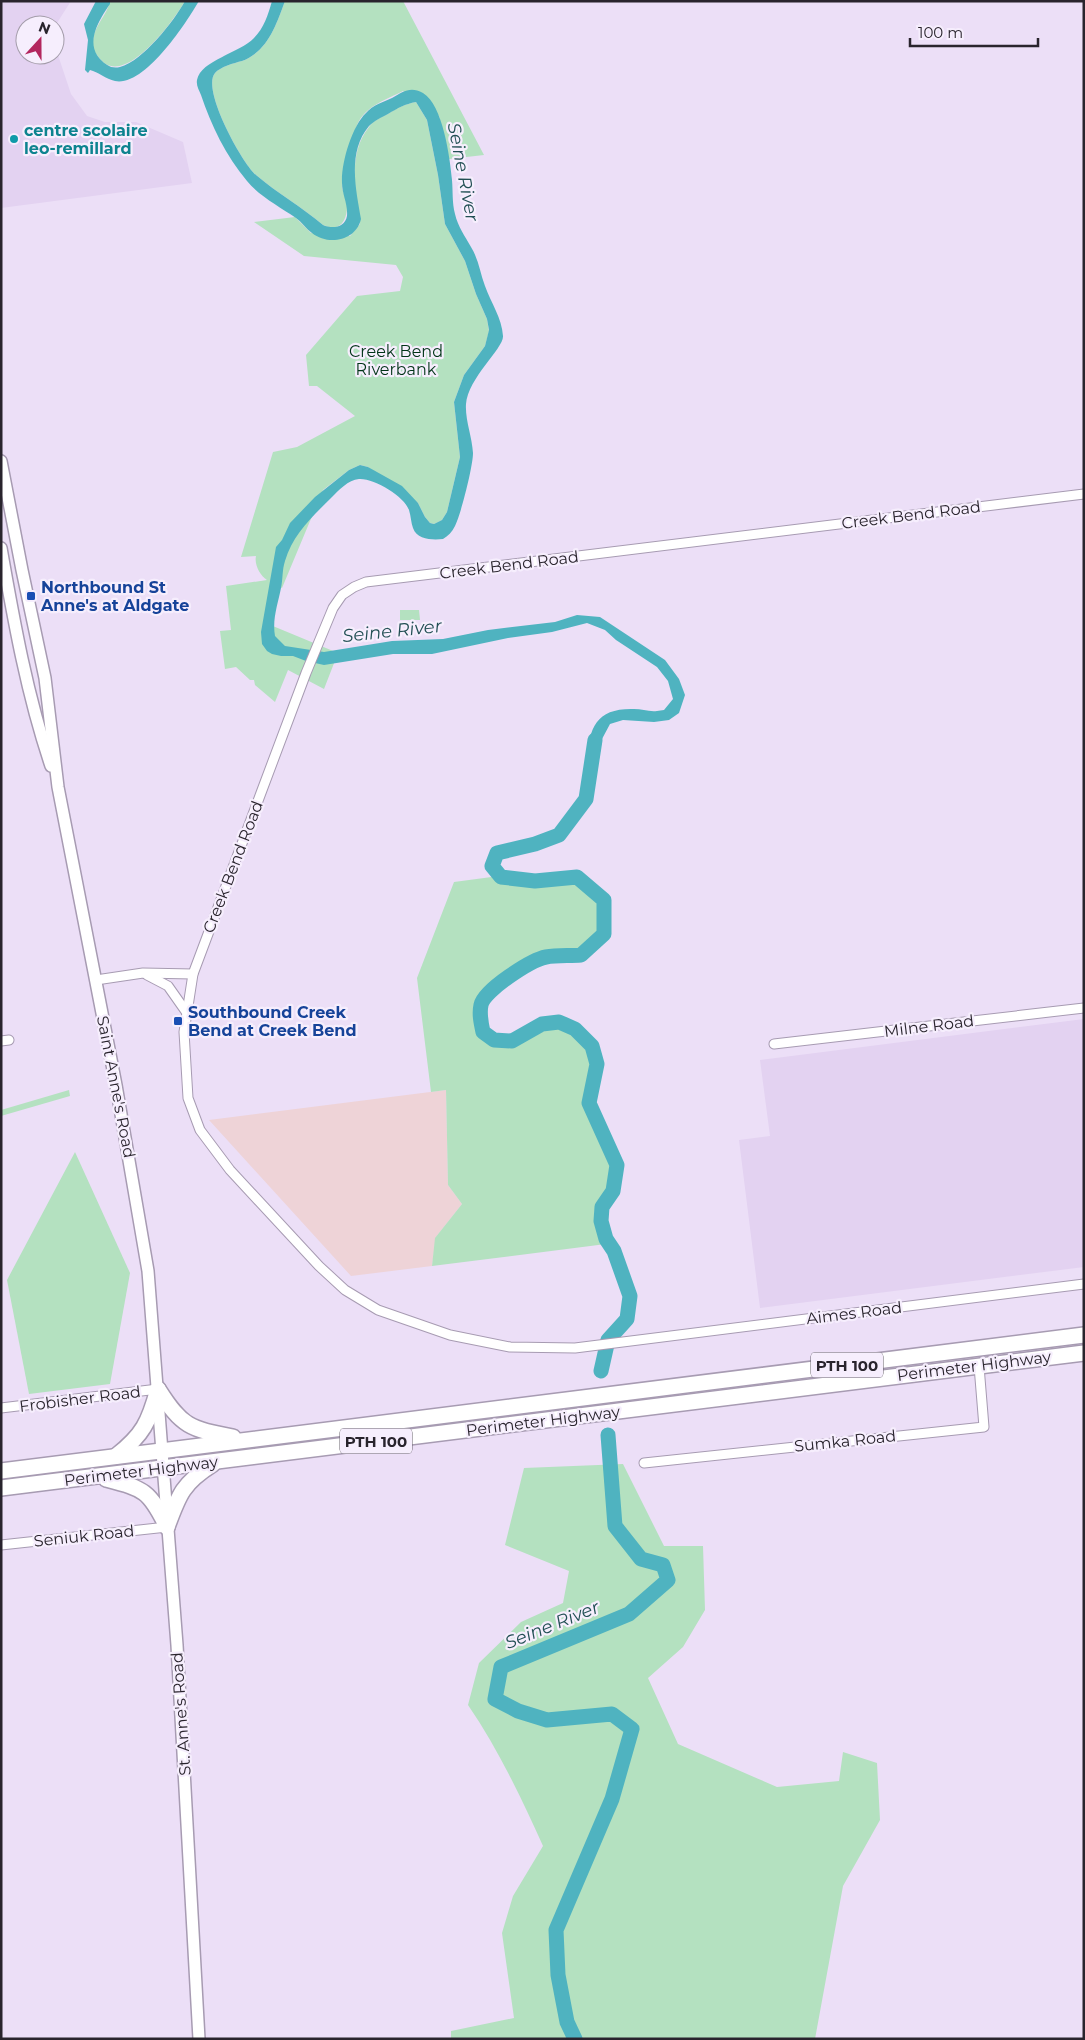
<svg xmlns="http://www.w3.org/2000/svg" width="1085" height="2040" viewBox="0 0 1085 2040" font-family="Montserrat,sans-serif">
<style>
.commercial{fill:#eed3d7}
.built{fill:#e3d2f1}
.green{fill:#b4e1c0}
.water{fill:#4fb3c0}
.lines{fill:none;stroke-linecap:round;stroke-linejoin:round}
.river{stroke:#4fb3c0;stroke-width:15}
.street-casing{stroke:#a79bb2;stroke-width:11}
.secondary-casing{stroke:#a79bb2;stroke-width:14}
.highway-casing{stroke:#a79bb2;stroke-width:18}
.street{stroke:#fff;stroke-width:9}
.secondary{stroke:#fff;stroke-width:11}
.highway{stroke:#fff;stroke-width:15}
.culture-dot{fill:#0f9aa8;stroke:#f6eefd;stroke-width:2}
.transit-dot{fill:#1a4fb4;stroke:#f6eefd;stroke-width:2}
.labels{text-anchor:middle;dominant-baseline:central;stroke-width:4.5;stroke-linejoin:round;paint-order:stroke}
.shield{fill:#f6eefd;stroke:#66616b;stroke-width:1}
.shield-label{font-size:15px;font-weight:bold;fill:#29242d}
.culture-label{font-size:16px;font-weight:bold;fill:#0d838f;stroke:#f6eefd;text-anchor:start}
.park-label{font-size:16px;fill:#003417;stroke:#f6eefd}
.street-label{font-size:16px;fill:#29242d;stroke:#f6eefd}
.transit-label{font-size:16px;font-weight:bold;fill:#164399;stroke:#f6eefd;text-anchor:start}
.water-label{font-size:18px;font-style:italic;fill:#224f54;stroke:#f6eefd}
</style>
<rect width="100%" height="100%" fill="#ecdff7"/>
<!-- commercial -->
<path class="commercial" d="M446 1090 448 1185 462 1204 436 1237 432 1266 351 1276 209 1120Z"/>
<!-- built -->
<g class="built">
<path d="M1 1H71L55 26 25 25V55H55V46L71 94 87 116 105 122H136L183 142 192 183 1 208Z"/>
<path d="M1084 1019V1267L760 1308 739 1140 770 1136 760 1060Z"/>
</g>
<!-- green -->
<g class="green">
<path d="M110 1H185C173 22 125 87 101 60 97 55 92 51 93 43 93 26 107 16 110 1Z"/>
<path d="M285 1H403L484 155 449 159 439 116 403 91C388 99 368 105 359 121 355 126 342 178 342 185 342 191 346 197 347 203 348 219 341 233 323 225 302 207 277 193 256 175 242 163 201 89 215 73 220 67 234 63 242 61 268 51 276 25 285 1Z"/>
<path d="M416 102 427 120 438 175 445 224 465 261 476 294 487 319 489 331 485 346 464 375 454 402 460 457 447 512 442 520 434 524 430 523 425 517 418 503 368 467 360 465 349 470 323 490 282 588 271 583 268 624 338 653 324 689 288 670 275 702 255 685 254 680H250L236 667 225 669 220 631 231 630 226 586 267 580C260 576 254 564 256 556L241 557 273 452 297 447 355 416 317 386H309L306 355 357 296 400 291 403 277 396 265 304 256 254 222 295 217 311 233 350 236 360 224C356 193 347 154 369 127 373 121 381 117 388 114 397 108 405 104 416 102Z"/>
<path d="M400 610H419L420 620H400Z"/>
<path d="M559 874C575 874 589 881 596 895 600 903 608 914 609 923 611 939 592 950 579 953 570 955 559 953 549 957 537 960 526 968 516 975 492 990 464 1009 490 1039 498 1040 506 1040 513 1038 528 1034 544 1019 559 1022 568 1023 576 1029 582 1035 615 1066 583 1080 594 1113 600 1132 617 1147 615 1169 615 1182 608 1188 600 1198 589 1213 597 1231 606 1244L432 1266 435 1238 462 1204 448 1185 446 1090 431 1092 417 978 454 882 499 876 510 881H524Z"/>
<path d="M69 1090 70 1096 1 1116V1110Z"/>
<path d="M75 1152 130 1273 110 1384 29 1394 7 1280Z"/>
<path d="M623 1464 664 1546H703L705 1610 683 1647 648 1678 678 1744 777 1787 839 1781 843 1752 877 1763 880 1820 843 1886 815 2039H451V2031L514 2018 502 1933 513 1896 543 1846C521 1797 498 1749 468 1705L479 1663 521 1622 563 1603 569 1571 505 1545 524 1468Z"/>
</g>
<!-- water -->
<g class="water">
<path d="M96 1H110V4C99 20 85 42 100 59 106 65 111 69 120 67 143 61 174 21 185 1H199C186 23 145 87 115 81 106 79 98 72 90 70L88 73 85 70 88 40 84 24Z"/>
<path d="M272 1H285C276 25 268 51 242 61 234 63 220 67 215 73 201 89 242 163 256 175 277 193 302 207 323 225 332 229 345 228 347 216 348 204 342 194 342 183 341 163 352 126 366 113 373 105 383 102 392 98 403 92 410 86 423 93 443 105 450 158 452 180 453 191 452 203 455 214 458 227 465 236 471 247 479 260 480 273 485 286 491 303 502 318 503 336 504 348 468 378 466 404 465 420 472 436 473 453 473 466 461 514 455 526 452 532 448 536 443 539 433 540 417 540 413 528 411 523 411 516 409 510 404 496 374 478 359 479 348 480 339 490 331 498 312 517 293 534 285 561 282 570 283 579 281 588 278 604 272 619 275 636L285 646 324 652 392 641 443 639 488 630 555 622 577 615 600 617 665 660 679 679 685 695 679 713 669 720 654 722 623 720 610 724 602 739 599 759 587 761C589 726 597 708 634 709 642 709 649 712 657 711L664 710 673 699 668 681 657 667 616 640 605 630 587 623 552 632 508 638 432 654H393L324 665 306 661 293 656H281L272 654 267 651 262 644 261 632 276 547 282 540 290 523 315 497 349 470 360 465 368 467 402 486 418 503 425 517 430 523 434 524 442 520 447 512 460 457 454 402 464 375 485 346 489 330 487 319 476 294 465 261 445 224 438 175 427 120 416 102C405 104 398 108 388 114 382 117 374 121 369 126 347 152 356 190 361 219 356 241 328 246 312 233 306 229 302 222 296 218 280 207 259 196 247 181 226 156 211 125 201 95 199 90 196 86 197 80 201 60 240 53 254 38 264 28 268 15 272 1Z"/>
</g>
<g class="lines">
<!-- river -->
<g class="river">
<path d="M595 740 586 799 559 835 535 844 497 853 492 866 501 877 535 881 577 877 604 900V934L581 955C570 956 557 955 546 957 531 960 484 990 481 1005 479 1014 481 1023 483 1032L494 1040 512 1041 542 1024 559 1022 575 1029 592 1046 597 1064 589 1103 617 1165 613 1191 602 1207 601 1221 606 1239 614 1251 630 1296 627 1319 608 1340 601 1371"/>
<path d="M575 2039 567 2022 558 1975 556 1930 612 1799 632 1729 612 1714 547 1720 518 1711 495 1699 501 1667 629 1614 668 1580 663 1565 641 1559 615 1526 608 1435"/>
</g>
<!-- street casing -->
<g class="street-casing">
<g id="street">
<path d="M1084 494 366 582 354 587 342 595 333 608 306 673 193 974 184 1032 188 1098 200 1130 230 1170 319 1266 345 1290 378 1310 450 1335 510 1347 575 1348 1084 1284"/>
<path d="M147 975 168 986 187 1013"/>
<path d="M96 980 143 973 193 974"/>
<path d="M1 1041 9 1040"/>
<path d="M774 1044 1084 1008"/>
<path d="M1 1408 158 1389"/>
<path d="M644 1463 984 1427 979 1366"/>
<path d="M1 1545 167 1527"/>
</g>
</g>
<!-- secondary casing -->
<g class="secondary-casing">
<g id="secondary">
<path d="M1 461 22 570 45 678 58 787 116 1085 148 1271 177 1645 199 2039"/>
<path d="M1 548C14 622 27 695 51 766"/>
</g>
</g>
<!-- highway casing -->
<g class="highway-casing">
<g id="highway">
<path d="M158 1389C182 1427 190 1429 233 1437"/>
<path d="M116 1456C143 1435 149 1422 158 1389"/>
<path d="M1 1471 1084 1335"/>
<path d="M106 1479C144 1489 149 1490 167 1527"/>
<path d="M1 1488 1084 1353"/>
<path d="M167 1527C179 1494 183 1483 213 1464"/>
</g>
</g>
<!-- street -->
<use href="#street" class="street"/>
<!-- secondary -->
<use href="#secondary" class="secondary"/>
<!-- highway -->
<use href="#highway" class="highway"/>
</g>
<!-- markers -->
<circle class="culture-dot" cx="14" cy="139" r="5"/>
<g class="transit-dot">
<rect x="26" y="591" width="10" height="10" rx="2.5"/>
<rect x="173" y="1016" width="10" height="10" rx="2.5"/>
</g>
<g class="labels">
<!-- shield labels -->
<g class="shield">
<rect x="811" y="1352.5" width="72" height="25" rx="4"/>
<rect x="340" y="1428.5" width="72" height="25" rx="4"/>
</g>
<g class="shield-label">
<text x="847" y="1365">PTH 100</text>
<text x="376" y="1441">PTH 100</text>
</g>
<!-- culture labels -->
<g class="culture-label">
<text x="24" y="130">centre scolaire<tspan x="24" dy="18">leo-remillard</tspan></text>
</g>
<!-- park labels -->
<g class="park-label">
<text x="396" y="351">Creek Bend<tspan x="396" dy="18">Riverbank</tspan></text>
</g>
<!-- street labels -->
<g class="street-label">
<text transform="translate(911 515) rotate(-7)">Creek Bend Road</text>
<text transform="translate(509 565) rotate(-7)">Creek Bend Road</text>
<text transform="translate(233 867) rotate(-69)">Creek Bend Road</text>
<text transform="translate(929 1026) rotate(-7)">Milne Road</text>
<text transform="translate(116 1087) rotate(79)">Saint Anne's Road</text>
<text transform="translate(854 1313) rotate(-7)">Aimes Road</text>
<text transform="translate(974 1366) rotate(-7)">Perimeter Highway</text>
<text transform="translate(80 1399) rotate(-7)">Frobisher Road</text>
<text transform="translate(543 1421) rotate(-7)">Perimeter Highway</text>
<text transform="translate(845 1441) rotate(-6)">Sumka Road</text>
<text transform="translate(141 1471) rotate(-7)">Perimeter Highway</text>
<text transform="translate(84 1536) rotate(-6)">Seniuk Road</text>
<text transform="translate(181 1714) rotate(-94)">St. Anne's Road</text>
</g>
<!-- transit labels -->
<g class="transit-label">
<text x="41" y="587">Northbound St<tspan x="41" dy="18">Anne's at Aldgate</tspan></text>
<text x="188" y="1012">Southbound Creek<tspan x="188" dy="18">Bend at Creek Bend</tspan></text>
</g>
<!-- water labels -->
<g class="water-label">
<text transform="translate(463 172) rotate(79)">Seine River</text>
<text transform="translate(392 631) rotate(-6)">Seine River</text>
<text transform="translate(552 1625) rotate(-22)">Seine River</text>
</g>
</g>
<!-- border -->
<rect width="1085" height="2040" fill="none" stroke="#29242d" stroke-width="5"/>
<!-- north arrow -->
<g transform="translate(40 40) rotate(21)"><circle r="24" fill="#f6eefd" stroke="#a49daa"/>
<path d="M0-4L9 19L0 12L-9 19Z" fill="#b3265e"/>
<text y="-8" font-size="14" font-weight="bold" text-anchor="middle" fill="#29242d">N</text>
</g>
<!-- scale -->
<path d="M910 38v8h128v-8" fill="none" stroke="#29242d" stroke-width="2.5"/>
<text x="918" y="38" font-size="15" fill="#29242d" stroke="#f6eefd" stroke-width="4" paint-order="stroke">100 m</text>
</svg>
